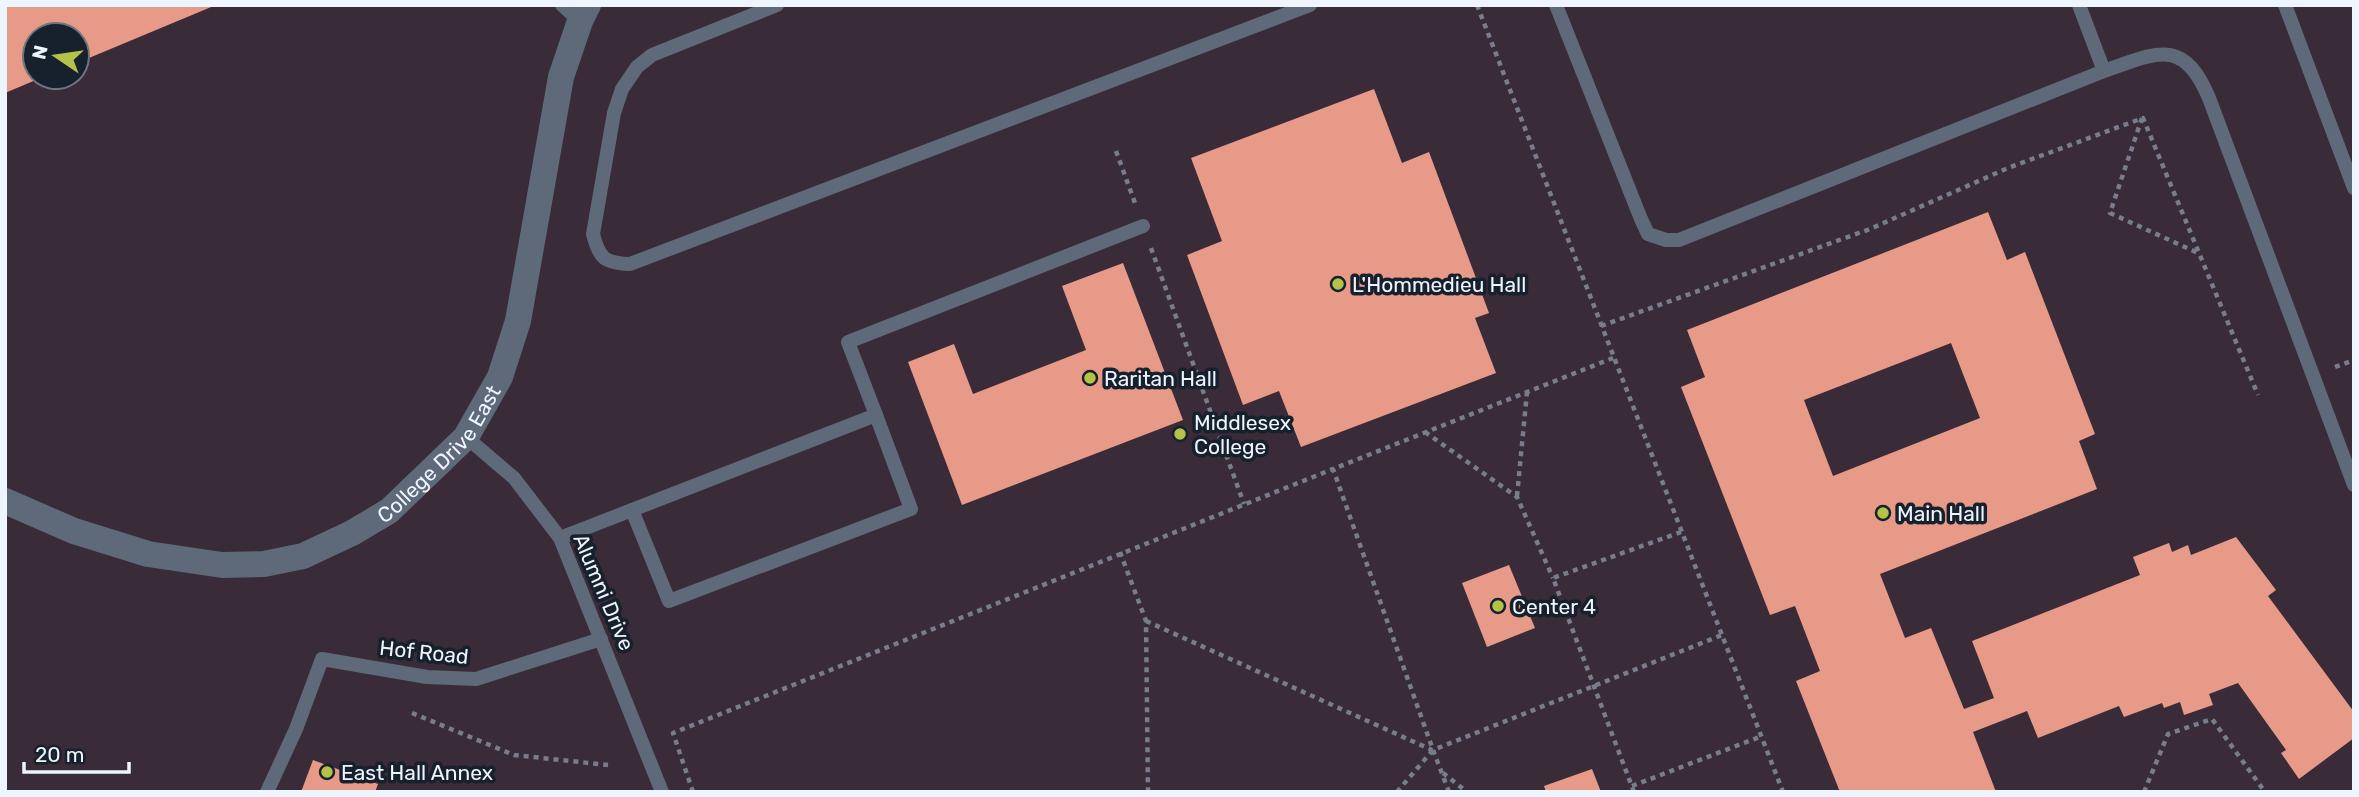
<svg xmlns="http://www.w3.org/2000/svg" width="2359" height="797" viewBox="0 0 2359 797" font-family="Rubik,sans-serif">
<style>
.education{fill:#3a2b38;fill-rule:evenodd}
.building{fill:#e79a88;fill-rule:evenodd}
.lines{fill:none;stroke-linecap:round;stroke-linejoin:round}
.path{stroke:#757e8a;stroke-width:4.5;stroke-dasharray:5 5;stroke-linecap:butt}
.lane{stroke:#5e6979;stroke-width:14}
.street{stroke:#5e6979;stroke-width:26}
.poi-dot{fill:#b4c24a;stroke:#17202d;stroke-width:2.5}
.labels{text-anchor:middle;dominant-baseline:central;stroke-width:7;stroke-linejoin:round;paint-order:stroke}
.poi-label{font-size:21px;fill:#eef5fe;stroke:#17202d;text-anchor:start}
.street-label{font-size:21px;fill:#eef5fe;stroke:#17202d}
</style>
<rect width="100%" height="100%" fill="#202a38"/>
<!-- education -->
<path class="education" d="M5 5H2354V792H5ZM35 35H77V77H35Z"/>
<!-- building -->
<g class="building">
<path d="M5 5H216L77 63V35H35V77H43L5 93Z"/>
<path d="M1374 89 1402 163 1429 152 1489 313 1475 318 1496 373 1301 447 1279 391 1243 405 1187 255 1222 241 1191 158Z"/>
<path d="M1988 212 2007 260 2025 252 2095 434 2079 441 2097 489 1880 574 1905 638 1931 628 1964 709 1994 698 1972 641 2140 575 2133 557 2169 543 2172 552 2188 545 2191 555 2236 537 2276 590 2268 596 2354 712V738L2299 779 2281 753 2286 750 2238 683 2209 694 2213 705 2184 715 2180 702 2164 708 2162 703 2124 717 2119 706 2038 738 2027 711 1973 732 1996 792H1840L1796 681 1820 671 1795 606 1770 615 1681 387 1705 377 1687 330ZM1951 343 1980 418 1833 476 1804 400Z"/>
<path d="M1123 263 1183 420 962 505 908 362 954 344 973 394 1086 350 1062 286Z"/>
<path d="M1509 565 1535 628 1487 647 1462 583Z"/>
<path d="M313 760 378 784 375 792H301Z"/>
<path d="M1592 769 1601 792H1546L1544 786Z"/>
</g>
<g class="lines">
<!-- path -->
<g class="path">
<path d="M1477 5 1783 792"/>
<path d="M2142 118 2110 213 2198 253"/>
<path d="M1116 151 1135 203"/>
<path d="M1151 248 1244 504"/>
<path d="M1601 326 1870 229 2008 168 2143 118 2258 395"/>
<path d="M2335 367 2354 360"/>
<path d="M1425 432 1517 497 1553 578"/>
<path d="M1517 496 1527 392"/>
<path d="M1120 552 1146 621 1148 792"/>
<path d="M1146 621 1432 750"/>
<path d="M412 713 514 755 608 765"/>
<path d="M1443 773 1467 792"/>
<path d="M1632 786 1762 736"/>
<path d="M693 792 673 733 1333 469"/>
<path d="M1397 792 1433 750 1333 469 1613 358"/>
<path d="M1449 792 1433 750 1722 635"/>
<path d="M1634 792 1553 578 1681 532"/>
<path d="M2144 792 2168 734 2212 719 2265 792"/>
</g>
<!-- lane -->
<g class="lane">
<path d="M562 5 580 21"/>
<path d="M777 5 652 55 637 67 622 89 614 113 593 234C599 258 604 263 630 264L1310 5"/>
<path d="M1556 5 1641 219 1648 234 1666 240H1679L2104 71C2156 53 2183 36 2209 98L2354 485"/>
<path d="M2079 5 2104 71"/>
<path d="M2285 5 2354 188"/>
<path d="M876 415 848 342 1143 226"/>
<path d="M466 437 514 478 560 538 662 792"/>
<path d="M560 538 876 415 911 509 669 601 632 510"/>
<path d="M267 792 296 729 322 659 427 677 476 679 601 639"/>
</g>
<!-- street -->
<path class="street" id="s1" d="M5 501 74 531 148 554 222 565 264 564 303 556 352 533 389 511 466 437 500 377 518 321 561 77 580 21 588 5"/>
</g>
<!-- markers -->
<g class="poi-dot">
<circle cx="1338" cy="284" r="7"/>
<circle cx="1090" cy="378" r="7"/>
<circle cx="1180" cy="434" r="7"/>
<circle cx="1883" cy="513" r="7"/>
<circle cx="1498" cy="606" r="7"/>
<circle cx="327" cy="772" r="7"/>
</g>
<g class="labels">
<!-- poi labels -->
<g class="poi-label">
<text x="1352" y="284">L'Hommedieu Hall</text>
<text x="1104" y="378">Raritan Hall</text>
<text x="1194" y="422">Middlesex<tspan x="1194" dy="24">College</tspan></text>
<text x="1897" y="513">Main Hall</text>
<text x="1512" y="606">Center 4</text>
<text x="341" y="772">East Hall Annex</text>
</g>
<!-- street labels -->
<g class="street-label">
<text stroke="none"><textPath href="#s1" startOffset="483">College Drive East</textPath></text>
<text transform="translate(604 592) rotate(67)">Alumni Drive</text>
<text transform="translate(424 652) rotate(6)">Hof Road</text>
</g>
</g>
<!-- border -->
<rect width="2359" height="797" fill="none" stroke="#eef5fe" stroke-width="14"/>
<!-- north arrow -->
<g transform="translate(56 56) rotate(283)"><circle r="33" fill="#17202d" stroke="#6d7581" stroke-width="2"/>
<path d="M0-5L12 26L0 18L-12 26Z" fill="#b4c24a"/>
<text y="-10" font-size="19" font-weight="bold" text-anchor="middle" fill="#eef5fe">N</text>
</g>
<!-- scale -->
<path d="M24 762v10h105v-10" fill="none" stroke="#eef5fe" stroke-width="3.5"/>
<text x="35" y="762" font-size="21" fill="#eef5fe" stroke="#17202d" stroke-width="5" paint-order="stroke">20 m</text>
</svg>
